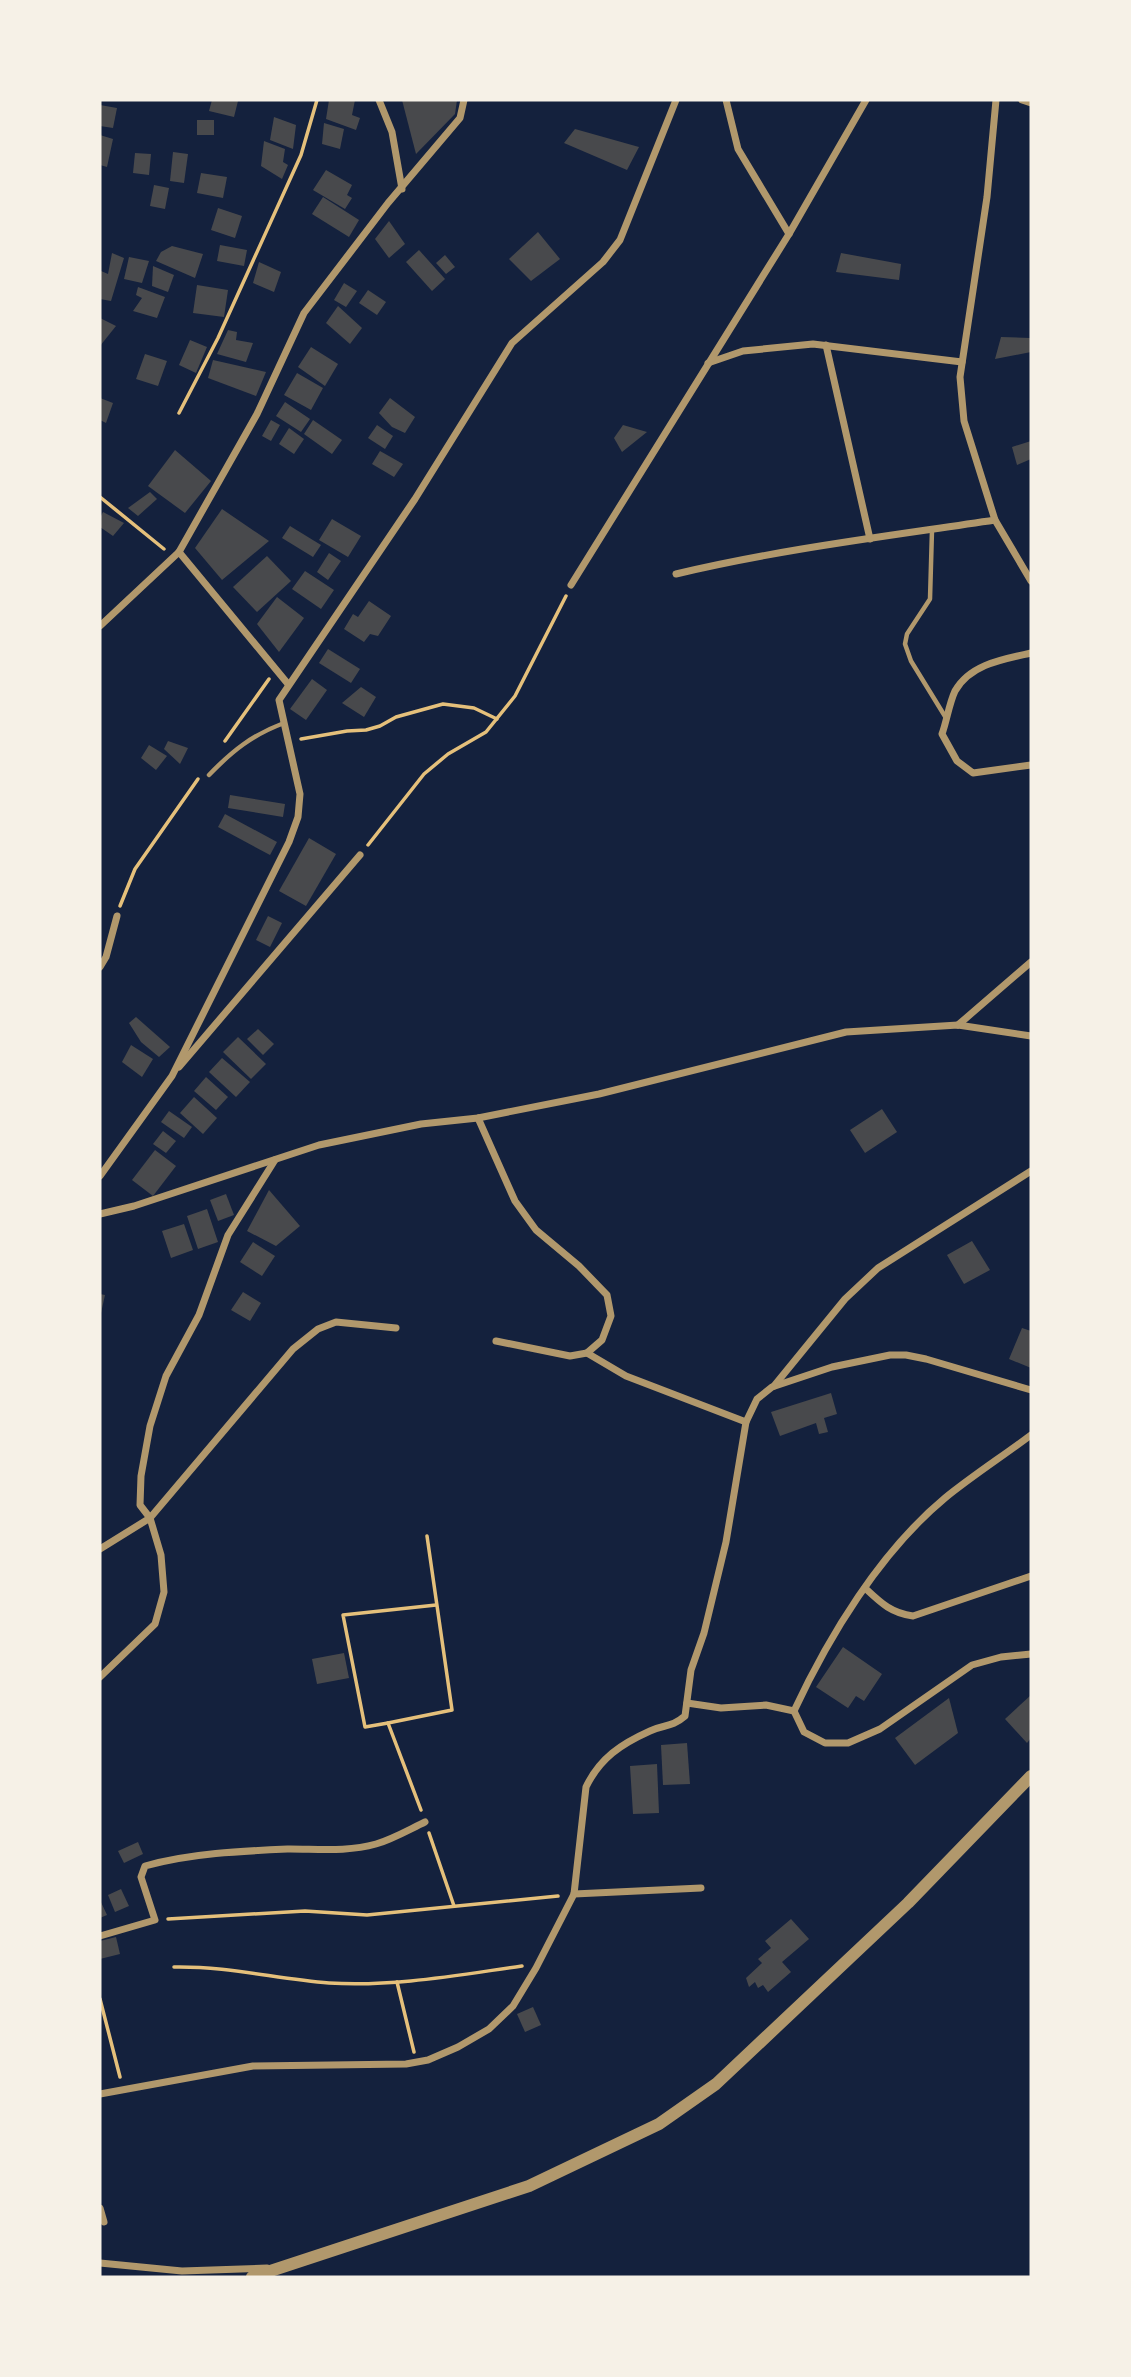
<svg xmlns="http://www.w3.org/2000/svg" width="1131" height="2377" viewBox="0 0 1131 2377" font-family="Poppins,sans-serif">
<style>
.building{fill:#48494c}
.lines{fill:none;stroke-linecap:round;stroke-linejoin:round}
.path{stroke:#e5c07b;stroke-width:3.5}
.service{stroke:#b1986c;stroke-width:4.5}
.minor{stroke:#b1986c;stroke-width:7}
.tertiary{stroke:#b1986c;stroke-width:12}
</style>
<rect width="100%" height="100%" fill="#14213d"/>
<!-- building -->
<g class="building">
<path d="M212 100 238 101 234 117 209 111Z"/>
<path d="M329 100H355L352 115 360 118 356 130 326 119Z"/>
<path d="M402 100H457L455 114 416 154Z"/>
<path d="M100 105 117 108 113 128 100 126Z"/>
<path d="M274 117 296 125 293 149 270 140Z"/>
<rect x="197" y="120" width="17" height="15"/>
<path d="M324 123 344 129 340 149 322 144Z"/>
<path d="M575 129 639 147 627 170 564 143Z"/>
<path d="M100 135 113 139 107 167 100 165Z"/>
<path d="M264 141 285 149 283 162 288 165 282 179 261 166Z"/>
<path d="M173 152 188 154 184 183 170 181Z"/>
<path d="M135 153 151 154 149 175 133 173Z"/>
<path d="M326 170 352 185 347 195 352 198 345 209 313 190Z"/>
<path d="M201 173 227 177 223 198 197 193Z"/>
<path d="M154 185 169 188 165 209 150 206Z"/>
<path d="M323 197 359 220 349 237 312 214Z"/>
<path d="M218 208 242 216 235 238 211 230Z"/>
<path d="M389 221 405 244 389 258 375 239Z"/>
<path d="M538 232 560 259 531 281 509 259Z"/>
<path d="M220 245 247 250 244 266 217 261Z"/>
<path d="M172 246 203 254 195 278 156 261 161 252Z"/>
<path d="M419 250 445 279 432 291 406 262Z"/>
<path d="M112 253 124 258 111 301 100 299V277L101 271 108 274Z"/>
<path d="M841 253 901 264 899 280 836 272Z"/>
<path d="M445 255 455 267 446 274 436 263Z"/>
<path d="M129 257 149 261 142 283 124 279Z"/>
<path d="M259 262 281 272 274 292 253 283Z"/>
<path d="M153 266 174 275 168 292 152 286Z"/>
<path d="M344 283 357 291 346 307 334 300Z"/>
<path d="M197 285 228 290 224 317 193 313Z"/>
<path d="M138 287 165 297 157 318 133 311 142 298 136 295Z"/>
<path d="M368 290 386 302 377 315 359 303Z"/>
<path d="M338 306 362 328 350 344 326 323Z"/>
<path d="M100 318 116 326 100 346Z"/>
<path d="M228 330 237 332 236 340 253 343 246 362 217 354Z"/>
<path d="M1001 337 1030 338 1031 352 995 359Z"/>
<path d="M190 340 207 347 196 373 179 365Z"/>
<path d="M311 347 338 364 325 386 298 367Z"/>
<path d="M145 354 167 361 158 386 136 379Z"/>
<path d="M213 360 266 372 256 396 208 378Z"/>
<path d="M297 373 323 388 311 410 284 395Z"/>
<path d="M100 398 113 403 106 423 100 420Z"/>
<path d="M390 398 415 417 405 433 392 427 379 413Z"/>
<path d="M285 402 310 419 301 432 276 416Z"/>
<path d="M271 420 280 425 271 441 262 436Z"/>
<path d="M313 420 342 440 332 454 304 434Z"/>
<path d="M377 425 393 436 385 449 368 438Z"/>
<path d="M623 425 647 432 622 452 614 438Z"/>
<path d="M289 428 304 439 294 454 279 444Z"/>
<path d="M1031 441V459L1017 465 1012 447Z"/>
<path d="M175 450 211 481 185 513 148 486Z"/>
<path d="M380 451 403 464 394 477 372 464Z"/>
<path d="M150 492 157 499 138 516 128 508Z"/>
<path d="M222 509 269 541 222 580 195 548Z"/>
<path d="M103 512 124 523 113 536 100 527V518Z"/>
<path d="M332 519 361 536 348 557 319 540Z"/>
<path d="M290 526 321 545 313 557 282 538Z"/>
<path d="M329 553 341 561 328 580 317 572Z"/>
<path d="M267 556 291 581 257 612 233 587Z"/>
<path d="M305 571 334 590 321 609 292 589Z"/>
<path d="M277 597 304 618 279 652 257 624Z"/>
<path d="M369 601 391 616 378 636 370 634 364 642 344 629 353 614 358 617Z"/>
<path d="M328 649 360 669 351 683 319 663Z"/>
<path d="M312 679 327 690 306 720 290 709Z"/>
<path d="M361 687 376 697 364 717 342 703Z"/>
<path d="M168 741 188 748 180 764 164 749Z"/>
<path d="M149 745 167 756 156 770 141 758Z"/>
<path d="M230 795 285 804 283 817 228 808Z"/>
<path d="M225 814 277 842 270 855 218 827Z"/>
<path d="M309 838 336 854 306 906 279 891Z"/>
<path d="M268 916 282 923 270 947 256 940Z"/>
<path d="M136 1017 170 1047 159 1057 141 1042 129 1023Z"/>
<path d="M258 1029 274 1044 263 1055 247 1039Z"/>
<path d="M238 1037 266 1064 251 1079 223 1052Z"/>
<path d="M131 1045 153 1059 142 1077 122 1062Z"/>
<path d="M222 1058 250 1082 236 1097 209 1072Z"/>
<path d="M206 1077 228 1097 216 1110 194 1091Z"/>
<path d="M194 1097 217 1118 203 1134 180 1113Z"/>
<path d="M882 1109 897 1132 865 1153 850 1130Z"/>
<path d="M169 1111 192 1127 184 1138 161 1122Z"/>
<path d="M163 1131 176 1141 166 1153 153 1144Z"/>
<path d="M155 1150 176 1166 153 1196 132 1180Z"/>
<path d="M269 1190 300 1226 276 1246 247 1231Z"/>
<path d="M226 1194 234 1215 218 1221 210 1200Z"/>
<path d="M207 1209 218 1242 198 1249 187 1216Z"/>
<path d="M184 1224 193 1250 171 1258 162 1231Z"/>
<path d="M972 1241 990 1270 964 1284 947 1255Z"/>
<path d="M253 1242 275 1256 262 1276 240 1262Z"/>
<path d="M243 1292 261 1303 250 1321 231 1310Z"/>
<path d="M100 1294 105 1295 101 1313H100Z"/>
<path d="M1022 1328 1031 1331V1368L1009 1359Z"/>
<path d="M831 1393 837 1414 824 1418 828 1432 819 1434 816 1423 780 1436 771 1412Z"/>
<path d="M843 1647 882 1674 864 1701 856 1696 848 1708 816 1687Z"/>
<path d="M344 1653 349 1678 317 1684 312 1659Z"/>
<path d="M1031 1695V1738L1027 1743 1005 1719Z"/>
<path d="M949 1698 958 1733 915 1765 895 1738Z"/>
<path d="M687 1743 690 1784 663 1785 661 1745Z"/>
<path d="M657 1764 659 1813 633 1814 630 1766Z"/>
<path d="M138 1842 143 1854 124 1863 118 1851Z"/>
<path d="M121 1889 129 1906 115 1912 108 1895Z"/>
<path d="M100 1900 107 1915 100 1918Z"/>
<path d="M791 1919 809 1939 782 1962 791 1972 768 1992 763 1985 758 1988 755 1982 749 1987 746 1978 762 1963 758 1959 771 1948 765 1941Z"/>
<path d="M116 1937 120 1954 100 1959V1941Z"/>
<path d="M533 2007 541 2025 525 2032 517 2014Z"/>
</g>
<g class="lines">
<!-- path -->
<g class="path">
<path d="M179 413 218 338 301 155 317 100"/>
<path d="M100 497 164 549"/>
<path d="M301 739 347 731 366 730 380 726 396 717 443 704 474 708 497 719"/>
<path d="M225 741 269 679"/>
<path d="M368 845 424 774 448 754 486 732 515 696 566 596"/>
<path d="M120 906 135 869 198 779"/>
<path d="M388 1723 365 1727 343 1615 436 1605"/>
<path d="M421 1810 388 1723 452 1710 427 1536"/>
<path d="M429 1833 454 1906"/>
<path d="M168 1919 305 1911 367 1915 558 1896"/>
<path d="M174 1967C227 1966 277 1979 329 1983 394 1987 458 1975 522 1966"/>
<path d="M397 1982 414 2052"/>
<path d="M100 1999 120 2077"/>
</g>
<!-- service -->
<g class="service">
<path d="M932 530 930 599 907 634 905 644 911 661 946 718"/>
<path d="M209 775C232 751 252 735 284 723"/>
</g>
<!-- minor -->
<g class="minor">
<path d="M379 100 392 132 402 189"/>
<path d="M726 100 738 149 789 234"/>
<path d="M996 100 987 197 960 377 964 421 995 520 1031 581"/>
<path d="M1022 100 1031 103"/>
<path d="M826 345 870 539"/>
<path d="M708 363 743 351 813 344 962 362"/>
<path d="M179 552 288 684"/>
<path d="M676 574C781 549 889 536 995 520"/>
<path d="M571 585 789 234 866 100"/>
<path d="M100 626 179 552 257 414 304 313 388 203 460 118 464 100"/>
<path d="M1031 653C1004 659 970 664 955 691 949 704 947 720 942 734L957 761 973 773 1031 765"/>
<path d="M100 967 106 957 117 916"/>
<path d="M958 1025 1031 962"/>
<path d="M179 1067 360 855"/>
<path d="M478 1118 515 1201 536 1230 579 1266 607 1295 611 1316 602 1340 587 1353 570 1356 496 1341"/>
<path d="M100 1176 172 1076 289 842 298 817 300 794 279 700 415 499 512 343 603 262 620 240 676 100"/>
<path d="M100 1214 134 1206 319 1145 421 1124 478 1118 599 1094 846 1032 958 1025 1031 1036"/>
<path d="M587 1353 626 1376 746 1422 757 1399 772 1387 832 1367 890 1355H906L926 1359 1031 1390"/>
<path d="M774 1386 845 1299 878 1268 1031 1171"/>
<path d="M100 1549 150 1518 293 1349 318 1329 336 1322 396 1328"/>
<path d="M865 1588C881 1603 891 1613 913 1616L1031 1576"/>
<path d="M100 1677 155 1624 164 1592 161 1555 150 1518 140 1505 141 1476 150 1426 166 1376 199 1315 228 1235 275 1160"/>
<path d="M687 1703 721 1708 766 1705 794 1711"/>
<path d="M794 1711C829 1636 880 1552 945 1498 972 1476 1003 1456 1031 1435"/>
<path d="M794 1711 804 1732 825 1743H848L880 1729 972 1665 1001 1657 1031 1654"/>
<path d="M574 1894 701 1888"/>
<path d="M100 1936 155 1920 141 1877 145 1866C191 1853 243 1851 290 1849 319 1849 348 1852 376 1844 393 1839 410 1829 425 1822"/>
<path d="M100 2094 253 2066 406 2064 428 2060 458 2047 489 2029 513 2006 536 1968 574 1894 586 1787C600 1758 621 1744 650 1731 665 1724 671 1728 685 1716L691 1670 704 1633 726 1542 746 1422"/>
<path d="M100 2208 104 2222"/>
<path d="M100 2263 182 2271 267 2268"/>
</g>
<!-- tertiary -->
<path class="tertiary" d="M252 2277 529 2186 659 2124 716 2084 908 1903 1031 1776"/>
</g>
<!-- border -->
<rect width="1131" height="2377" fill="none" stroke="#f6f1e7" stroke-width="203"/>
</svg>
